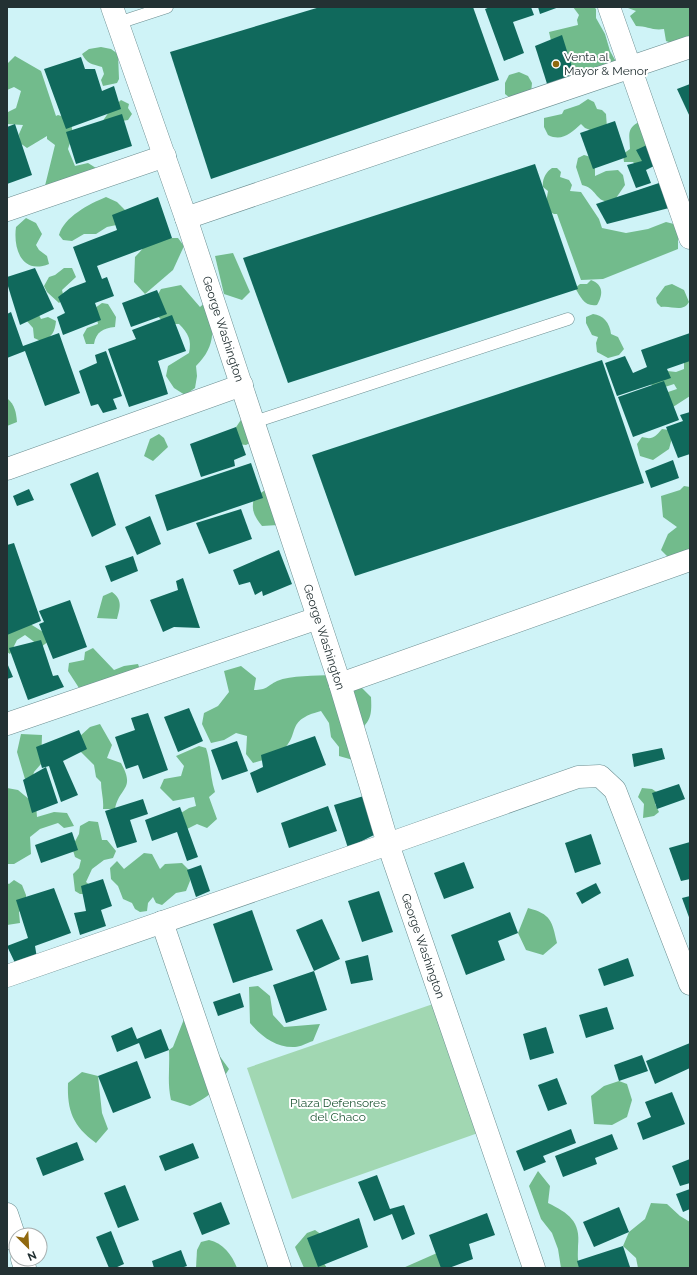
<svg xmlns="http://www.w3.org/2000/svg" width="697" height="1275" viewBox="0 0 697 1275" font-family="Raleway,sans-serif">
<style>
.green{fill:#a1d7b2}
.forest{fill:#72bb8c}
.building{fill:#10695c}
.lines{fill:none;stroke-linecap:round;stroke-linejoin:round}
.service-casing{stroke:#6c8e91;stroke-width:13}
.minor-casing{stroke:#6c8e91;stroke-width:23}
.tertiary-casing{stroke:#6c8e91;stroke-width:23}
.service{stroke:#fff;stroke-width:12}
.minor{stroke:#fff;stroke-width:22}
.tertiary{stroke:#fff;stroke-width:22}
.poi-dot{fill:#90690f;stroke:#fff;stroke-width:1.5}
.labels{text-anchor:middle;dominant-baseline:central;stroke-width:4;stroke-linejoin:round;paint-order:stroke}
.poi-label{font-size:12px;fill:#233133;stroke:#fff;text-anchor:start}
.street-label{font-size:12px;fill:#233133;stroke:#fff}
.park-label{font-size:12px;fill:#215737;stroke:#fff}
</style>
<rect width="100%" height="100%" fill="#cff3f7"/>
<!-- green -->
<path class="green" d="M433 1004 478 1133 292 1199 247 1068Z"/>
<!-- forest -->
<g class="forest">
<path d="M573 7H594L596 9V18L605 34 610 51 619 67 581 88 552 45 549 32 578 25 577 20 579 15Z"/>
<path d="M690 7V35L677 45 666 41 664 29C653 31 647 26 636 26L630 16 636 11 628 8Z"/>
<path d="M101 47 111 49 118 54 119 79 117 83 103 86 101 80 104 74 102 67C92 64 87 64 82 54L89 49Z"/>
<path d="M15 56 41 71 56 116 58 115C76 120 74 133 68 149L75 166 88 163 96 168 86 183 43 194 55 145 47 139V136L27 148 20 143 19 134 23 125 7 124 8 112 16 108 21 91 14 87 7 90V64Z"/>
<path d="M519 72 528 76 532 83 531 93 514 101 505 94V83L509 75Z"/>
<path d="M588 99 594 102 597 109 602 110 606 114 607 128 595 132 585 128 581 124C571 133 562 142 548 135L544 127V118L562 114 564 110 579 105Z"/>
<path d="M121 100 129 104 128 108 132 114 128 120 100 125 111 109Z"/>
<path d="M643 120 649 160 636 166 633 162H624L623 154 630 149C630 134 625 128 643 120Z"/>
<path d="M584 155 591 157 595 164V176L606 171 618 170 623 175 625 185 614 201C595 205 598 188 582 185L576 167 578 158Z"/>
<path d="M552 168H557L561 172 560 177 569 180 572 185 570 191 581 192 599 219 602 228 626 233 648 229 666 222 678 225V249L603 279 581 280 557 214H554L548 211 546 203 548 191 543 187C542 179 546 172 552 168Z"/>
<path d="M106 197 117 202 129 214 121 224 107 227 96 234H84L72 241 63 240 59 235C64 217 89 204 106 197Z"/>
<path d="M26 218 36 223 42 234 36 245 39 250 47 256 49 264C22 275 13 249 16 227Z"/>
<path d="M161 238H178L184 246 173 270 145 294 134 282 135 257 149 242Z"/>
<path d="M233 253 250 292 242 300 224 294 215 256Z"/>
<path d="M64 268H72L76 277 62 290 64 298 59 303 47 292 44 286 49 277 55 275Z"/>
<path d="M591 280C604 285 603 295 597 305 584 307 581 297 575 288L580 284H587Z"/>
<path d="M672 284 684 290 689 302C683 313 671 305 661 307L657 303 656 298 665 286Z"/>
<path d="M181 285 200 307 208 300C213 328 218 344 196 366L197 376 195 388 185 395 174 388 166 376 168 366 189 353C192 340 188 333 179 324 163 324 157 319 152 304L161 289Z"/>
<path d="M102 303 108 304 116 317 115 327C103 328 96 332 94 344H86L83 335 87 328 98 324 95 308Z"/>
<path d="M37 311 41 319 48 317 56 321C55 332 52 336 43 342L34 338 33 328 26 320Z"/>
<path d="M593 314C603 315 610 323 611 334L618 337 624 349 619 355 608 358 597 352 596 343 598 337 592 335 586 323V317Z"/>
<path d="M690 355V396L673 407 665 393 677 389 674 384 665 387 654 388 648 380 659 370 676 372 684 369V359Z"/>
<path d="M7 398C15 405 16 412 17 422L7 426Z"/>
<path d="M245 414 255 440 246 445 238 444 232 433Z"/>
<path d="M662 429 669 430 672 438 669 449 653 460 640 456 637 444 642 437C653 440 655 437 662 429Z"/>
<path d="M159 434 164 438 168 447 153 461 144 456 150 439Z"/>
<path d="M684 486 690 487V569L670 559 661 550 668 534 677 527 663 517 661 496 680 490Z"/>
<path d="M265 490 278 525 262 526C254 516 251 510 254 498Z"/>
<path d="M112 592C123 600 120 608 117 619L97 618 103 596Z"/>
<path d="M27 622 48 635 49 641 41 647 25 635 17 640 10 654 7 652V631Z"/>
<path d="M93 648 114 670 124 666 138 664 142 675 79 688 68 671 69 663 84 660 85 652Z"/>
<path d="M241 666 256 678 254 690C267 690 267 686 277 681 291 675 316 676 331 675L343 700 360 686 371 697C372 716 371 722 355 734L353 760 339 756V747L331 737 329 723 321 711C283 721 303 733 280 753 274 759 261 760 253 763L246 754 247 736 236 733 224 740 211 743 202 724 204 713 218 706 229 692 224 671Z"/>
<path d="M100 724 112 745 107 758 121 763C136 790 119 787 115 809H103C104 799 101 792 101 782L96 777 94 765 79 750V737L90 727Z"/>
<path d="M21 734 42 735 41 764 34 772 31 783 25 779 17 752Z"/>
<path d="M199 746 206 748C211 763 210 777 215 792L209 797 217 819 207 828 197 824 183 831 176 816 189 808 196 806 194 797 173 801 160 788 164 779 181 776 184 766 176 756Z"/>
<path d="M7 788 18 790 36 805 37 817 54 812 67 813 74 826 64 828 58 823 40 829 30 837 31 854 14 864H7Z"/>
<path d="M642 788 652 789 658 793 660 801 655 804 659 812 654 816 643 818 644 804 638 797Z"/>
<path d="M89 821 98 822 102 840H107L116 851 113 858 104 860 92 869 86 882 91 886 85 894H80L75 891 73 874 79 868 81 860 75 857 72 847 79 834 80 826Z"/>
<path d="M144 853 152 854 160 869 165 864 182 863 189 870 190 881 186 891 176 893 162 905 156 903 153 897 148 903 147 911 140 912 135 909 132 903 123 899 118 886 111 879 110 868 117 861 124 869Z"/>
<path d="M14 880 22 885 26 895V904L19 912 20 923 7 925V883L9 884Z"/>
<path d="M528 908C551 914 552 921 557 943L543 955 526 950 518 933Z"/>
<path d="M258 986 270 996 273 1015 284 1027 320 1024 313 1041C307 1043 300 1047 295 1047 276 1048 261 1036 250 1023L249 987Z"/>
<path d="M186 1014 208 1040 229 1069C217 1089 211 1096 190 1106L171 1100C167 1082 170 1068 169 1050L173 1047Z"/>
<path d="M82 1072 98 1076 102 1113 108 1129 96 1143C73 1126 67 1111 68 1083Z"/>
<path d="M619 1081 627 1084 632 1100 627 1117 612 1125 594 1124 591 1096 604 1086Z"/>
<path d="M538 1171 550 1186 548 1203C568 1213 581 1221 578 1246 578 1254 577 1260 580 1268H561L558 1249 552 1233 541 1219 529 1186Z"/>
<path d="M651 1203 667 1204 680 1216 690 1222V1268H638L636 1258 623 1246 629 1232 645 1219Z"/>
<path d="M315 1230 322 1235 323 1262 327 1268H304L295 1247 307 1233Z"/>
<path d="M209 1240C223 1243 232 1255 237 1268H196L197 1250 201 1242Z"/>
<path d="M437 1253 448 1268H403Z"/>
</g>
<!-- building -->
<g class="building">
<path d="M320 7H473L499 80 211 179 170 52Z"/>
<path d="M490 7H531L534 15 513 22 524 53 504 61 485 9Z"/>
<path d="M538 7H559L540 14Z"/>
<path d="M562 35 577 83 549 90 535 46Z"/>
<path d="M81 57 85 69H95L102 91 114 86 121 109 66 129 44 69Z"/>
<path d="M690 84V117L677 89Z"/>
<path d="M122 114 132 146 76 164 66 132Z"/>
<path d="M615 121 627 157 593 169 580 133Z"/>
<path d="M15 124 32 175 7 184V127Z"/>
<path d="M647 145 656 165 646 170 651 183 636 188 627 165 642 161 636 150Z"/>
<path d="M535 164 578 289 288 383 243 258Z"/>
<path d="M662 182 669 208 607 224 596 204Z"/>
<path d="M158 197 172 238 97 266 102 279 107 277 114 296 95 303 101 320 63 335 57 317 65 313 58 297 70 288 86 282 73 247 117 230 112 215Z"/>
<path d="M35 268 54 309 20 325 7 283V277Z"/>
<path d="M157 290 167 314 131 327 122 303Z"/>
<path d="M11 312 23 346 59 333 80 393 45 406 25 351 7 358V314Z"/>
<path d="M172 315 186 351 158 361 168 394 129 407 108 349 136 339 132 330Z"/>
<path d="M690 333V361L667 369 671 378 617 396 605 363 625 356 633 373 647 367 641 350Z"/>
<path d="M106 351 122 396 113 399 117 409 103 413 98 404 91 406 79 371 97 363 95 355Z"/>
<path d="M602 360 644 483 355 576 312 455Z"/>
<path d="M664 381 679 420 633 437 618 397Z"/>
<path d="M690 412V454L678 458 666 427 683 421 680 415Z"/>
<path d="M236 427 246 455 234 460 235 466 201 477 190 444Z"/>
<path d="M673 460 679 478 651 488 645 471Z"/>
<path d="M251 463 263 498 167 531 155 495Z"/>
<path d="M98 472 116 525 92 537 70 484Z"/>
<path d="M29 489 34 500 17 506 13 496Z"/>
<path d="M241 509 252 539 209 554 196 523Z"/>
<path d="M150 516 161 544 137 555 125 527Z"/>
<path d="M14 543 41 621 7 635V545Z"/>
<path d="M279 550 292 584 263 596 262 591 255 595 250 582 239 585 233 570Z"/>
<path d="M133 556 138 571 111 582 105 566Z"/>
<path d="M183 578 200 628 174 627 163 632 150 600 178 590 176 581Z"/>
<path d="M70 600 87 647 53 659 39 624 44 622 39 611Z"/>
<path d="M41 640 53 676 58 675 64 687 28 700 9 648Z"/>
<path d="M7 663 13 677 7 679Z"/>
<path d="M189 708 203 741 178 752 164 717Z"/>
<path d="M148 713 168 770 143 779 138 765 126 769 115 737 135 730 131 718Z"/>
<path d="M79 730 87 749 63 761 78 795 61 802 49 766 42 768 36 747Z"/>
<path d="M315 736 326 765 257 793 250 773 263 767 261 755Z"/>
<path d="M237 741 248 771 222 780 211 750Z"/>
<path d="M662 748 665 759 634 767 632 754Z"/>
<path d="M46 767 58 803 32 813 23 780Z"/>
<path d="M679 784 685 799 657 809 652 793Z"/>
<path d="M367 795 378 833 348 848 334 805Z"/>
<path d="M143 799 148 814 130 820 137 842 117 848 105 811Z"/>
<path d="M328 806 337 831 289 848 281 823Z"/>
<path d="M180 807 198 857 187 861 177 832 152 841 145 820Z"/>
<path d="M72 832 78 850 41 863 35 845Z"/>
<path d="M591 834 601 864 575 873 565 843Z"/>
<path d="M690 842V879L681 881 669 848Z"/>
<path d="M464 862 474 888 444 899 434 873Z"/>
<path d="M201 865 210 891 196 897 187 870Z"/>
<path d="M103 879 112 906 101 910 106 926 80 935 74 913 86 911 81 886Z"/>
<path d="M596 883 601 893 582 904 576 893Z"/>
<path d="M54 888 71 933 35 946 37 958 16 965 7 946 28 938 16 900Z"/>
<path d="M379 891 393 932 362 942 348 901Z"/>
<path d="M690 896V920L682 898Z"/>
<path d="M252 910 273 970 233 983 213 924Z"/>
<path d="M510 912 518 933 498 941 505 960 466 975 451 935Z"/>
<path d="M322 919 340 959 314 971 327 1010 286 1023 273 985 314 971 296 930Z"/>
<path d="M368 955 373 980 351 984 345 961Z"/>
<path d="M628 958 634 976 604 986 598 969Z"/>
<path d="M240 993 244 1007 218 1016 213 1002Z"/>
<path d="M607 1007 614 1029 586 1038 579 1015Z"/>
<path d="M132 1027 137 1039 161 1029 169 1050 145 1059 139 1043 117 1052 111 1036Z"/>
<path d="M546 1027 554 1053 530 1060 523 1034Z"/>
<path d="M690 1043V1068L655 1084 646 1061Z"/>
<path d="M642 1055 648 1071 619 1081 614 1065Z"/>
<path d="M137 1061 151 1098 113 1113 98 1076Z"/>
<path d="M557 1078 567 1104 548 1111 538 1085Z"/>
<path d="M672 1092 685 1124 643 1140 637 1123 651 1117 645 1102Z"/>
<path d="M571 1129 576 1143 543 1156 546 1162 524 1171 516 1151Z"/>
<path d="M612 1134 618 1149 595 1158 597 1164 563 1177 555 1156Z"/>
<path d="M77 1142 84 1160 43 1176 36 1158Z"/>
<path d="M193 1143 199 1158 165 1171 159 1156Z"/>
<path d="M690 1159V1183L680 1186 672 1166Z"/>
<path d="M377 1175 390 1209 404 1205 415 1234 402 1240 392 1214 374 1221 358 1182Z"/>
<path d="M125 1185 139 1220 118 1228 104 1193Z"/>
<path d="M690 1189V1209L683 1212 676 1194Z"/>
<path d="M221 1202 230 1224 202 1235 193 1213Z"/>
<path d="M619 1207 629 1232 594 1247 583 1222Z"/>
<path d="M487 1213 495 1235 469 1244 473 1259 449 1268H441L429 1235Z"/>
<path d="M359 1218 368 1247 318 1267 307 1238Z"/>
<path d="M111 1231 124 1264 115 1268H109L96 1237Z"/>
<path d="M623 1246 630 1267 579 1268 577 1261Z"/>
<path d="M181 1250 187 1266 181 1268H154L152 1261Z"/>
</g>
<g class="lines">
<!-- service casing -->
<g class="service-casing">
<g id="service">
<path d="M118 23 167 7"/>
<path d="M254 422 568 319"/>
</g>
</g>
<!-- minor casing -->
<g class="minor-casing">
<g id="minor">
<path d="M112 7 186 218 340 684 388 844 534 1268"/>
<path d="M609 7 690 238"/>
<path d="M7 210 165 156"/>
<path d="M186 218 690 47"/>
<path d="M7 469 242 385"/>
<path d="M340 684 690 560"/>
<path d="M7 724 318 618"/>
<path d="M162 922 280 1268"/>
<path d="M7 1214 16 1241"/>
<path d="M22 1259 25 1268"/>
</g>
</g>
<!-- tertiary casing -->
<g class="tertiary-casing">
<path id="tertiary" d="M7 976 388 844 578 777 600 776 615 790 690 984"/>
</g>
<!-- service -->
<use href="#service" class="service"/>
<!-- minor -->
<use href="#minor" class="minor"/>
<!-- tertiary -->
<use href="#tertiary" class="tertiary"/>
</g>
<!-- markers -->
<circle class="poi-dot" cx="556" cy="64" r="4"/>
<g class="labels">
<!-- poi labels -->
<g class="poi-label">
<text x="564" y="57">Venta al<tspan x="564" dy="14">Mayor &amp; Menor</tspan></text>
</g>
<!-- street labels -->
<g class="street-label">
<text transform="translate(223 329) rotate(72)">George Washington</text>
<text transform="translate(324 637) rotate(72)">George Washington</text>
<text transform="translate(423 946) rotate(71)">George Washington</text>
</g>
<!-- park labels -->
<g class="park-label">
<text x="338" y="1103">Plaza Defensores<tspan x="338" dy="14">del Chaco</tspan></text>
</g>
</g>
<!-- border -->
<rect width="697" height="1275" fill="none" stroke="#233133" stroke-width="16"/>
<!-- north arrow -->
<g transform="translate(28 1247) rotate(156)"><circle r="19" fill="#ffffff" stroke="#a7adad"/>
<path d="M0-3L7 15L0 10L-7 15Z" fill="#90690f"/>
<text y="-6" font-size="11" font-weight="bold" text-anchor="middle" fill="#233133">N</text>
</g>
</svg>
